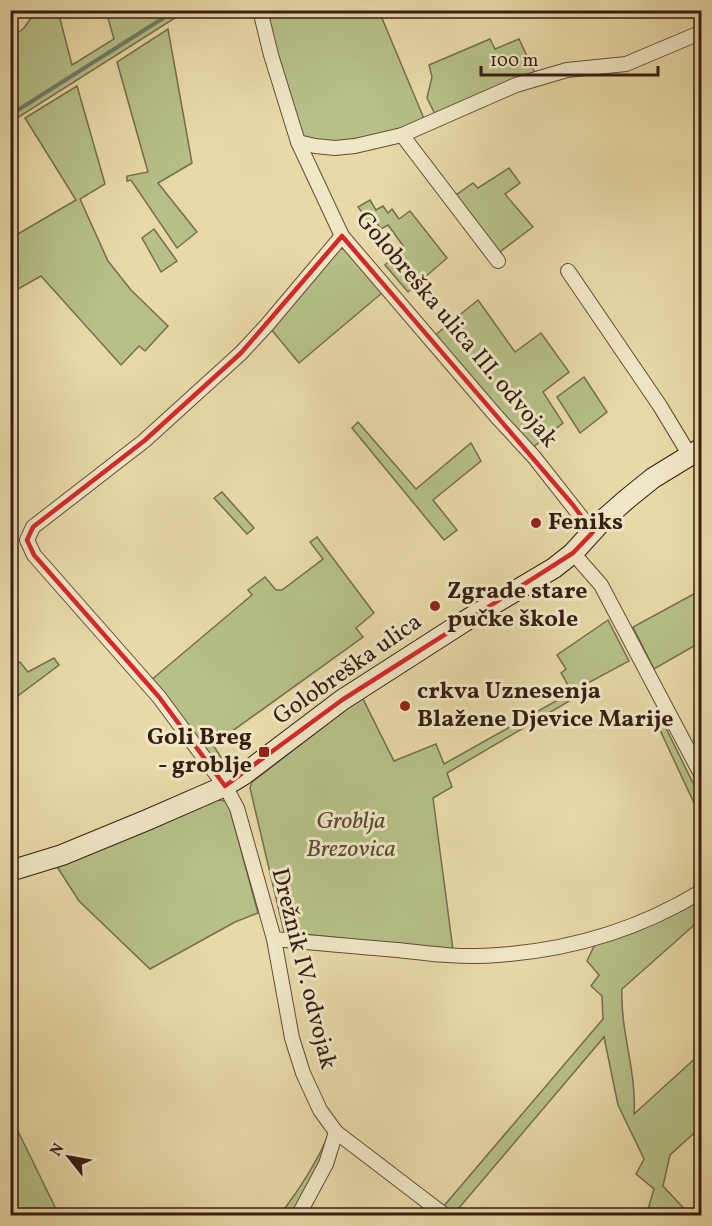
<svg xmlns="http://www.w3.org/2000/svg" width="712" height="1226" viewBox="0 0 712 1226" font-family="Vollkorn,serif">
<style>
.green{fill:#b6c088;stroke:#766e4c;stroke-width:1.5}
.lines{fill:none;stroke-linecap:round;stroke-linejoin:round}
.stream{stroke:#707c69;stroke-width:4}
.street-casing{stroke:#624c37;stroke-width:16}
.secondary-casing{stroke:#351d11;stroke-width:22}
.street{stroke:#f0e7c6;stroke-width:14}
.secondary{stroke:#f0e7c6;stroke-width:20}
.marked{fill:none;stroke:#d62828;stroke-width:4.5;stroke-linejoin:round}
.poi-dot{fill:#8f2418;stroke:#f0e7c6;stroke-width:2}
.labels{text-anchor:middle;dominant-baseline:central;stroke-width:6;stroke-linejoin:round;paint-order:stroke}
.street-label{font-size:24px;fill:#351d11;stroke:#f0e7c6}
.poi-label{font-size:24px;font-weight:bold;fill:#351d11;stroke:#f0e7c6;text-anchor:start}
.park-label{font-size:24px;font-style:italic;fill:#5c4e35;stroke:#f0e7c6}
</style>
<rect width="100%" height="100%" fill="#e8daa8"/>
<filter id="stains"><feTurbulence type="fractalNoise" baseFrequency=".00333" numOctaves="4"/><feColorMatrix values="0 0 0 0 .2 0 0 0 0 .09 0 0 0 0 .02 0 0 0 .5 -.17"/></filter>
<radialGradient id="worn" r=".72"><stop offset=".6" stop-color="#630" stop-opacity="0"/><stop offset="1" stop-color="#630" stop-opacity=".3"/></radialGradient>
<!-- green -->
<g class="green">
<path d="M36 11H58L72 65 114 39 106 11H186L11 122V103L18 98 11 86V38L24 28Z"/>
<path d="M263 11H379L425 121 398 132 345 143 303 139Z"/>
<path d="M168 29 192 163 158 183 197 232 177 248 131 180 127 181V176L148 172 117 62Z"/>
<path d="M490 39 495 49 519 39 536 75 436 116 427 98 432 77 429 65Z"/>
<path d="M77 86 105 184 80 199 108 261 131 290 168 326 145 351 139 346 121 365 41 276 11 293V238L76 200 25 118Z"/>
<path d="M509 168 520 183 505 194 533 227 497 254 453 197 473 183 478 188Z"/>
<path d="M370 200 376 210 383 206 388 213 392 209 399 219 410 211 447 258 408 292 385 265 404 247 388 225 381 229 374 219 369 222 358 207Z"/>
<path d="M154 229 177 261 161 272 142 238Z"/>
<path d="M338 247 350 252 382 293 299 363 270 328Z"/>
<path d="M478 300 515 352 541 333 569 372 543 392 563 423 531 449 434 336Z"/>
<path d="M584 377 607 412 580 433 557 397Z"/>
<path d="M358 422 416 489 471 443 481 461 433 500 457 530 444 540 352 428Z"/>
<path d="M222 492 254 528 247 534 214 498Z"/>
<path d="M317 537 374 613 356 628 363 637 213 745 230 771 223 776 150 681 252 595 248 590 265 577 276 590H282L323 559 310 542Z"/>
<path d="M701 590V642L654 669 633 627Z"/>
<path d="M608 620 629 661 573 691 576 697 447 773 452 787 433 798 453 950 284 932 250 788 252 782 362 697 394 761 436 744 444 764 572 692 561 673 566 669 557 655Z"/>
<path d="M54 658 59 665 11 701V668L20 662 28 672Z"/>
<path d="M657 710 692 781 701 794V818L652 713Z"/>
<path d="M214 799 225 801 229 806 258 913 235 922 150 969 79 901 56 865Z"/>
<path d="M701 898V919L622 989C620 1031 637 1072 634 1114L700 1054 701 1055V1127L670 1155 663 1186 690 1215H642L648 1209 654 1189 636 1174 644 1159 618 1105 604 1037 453 1215 443 1207 603 1019 602 996 591 986 599 975 587 961 595 944 640 930Z"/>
<path d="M11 1117 59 1215H20L11 1196Z"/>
<path d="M329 1133 326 1152 293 1215 279 1216C299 1190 317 1163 329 1133Z"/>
</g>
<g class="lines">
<!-- stream -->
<path class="stream" d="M10 115 176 10"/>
<!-- street casing -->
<g class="street-casing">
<g id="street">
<path d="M260 10 271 55 298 142 342 236 497 417 534 457 593 532"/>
<path d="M402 135 498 261"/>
<path d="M298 142 315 146 335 148 355 146 402 135 516 85 567 70 626 64 702 32"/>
<path d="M342 236 267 325 241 353 144 441 33 527 27 540 34 555 159 697 225 786 237 808 274 939 292 1038 303 1073 320 1110 336 1132 446 1216"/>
<path d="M568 271 660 406 689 454"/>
<path d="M573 553 601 585 702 776"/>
<path d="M274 939C316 943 357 947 398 950 431 954 465 958 498 955 570 950 640 929 702 891"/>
<path d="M298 1216 326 1164 336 1132"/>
</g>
</g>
<!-- secondary casing -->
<g class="secondary-casing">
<path id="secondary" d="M10 871 62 855 147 820 225 786 243 775 342 700 465 621 554 568 573 553 602 521 627 499 653 478 702 448"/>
</g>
<!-- street -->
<use href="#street" class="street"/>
<!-- secondary -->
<use href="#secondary" class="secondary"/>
</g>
<!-- marked area -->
<path class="marked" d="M342 236 573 505 593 532 573 553 342 700 225 786 159 697 34 555 27 540 33 527 144 441 241 353Z"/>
<!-- markers -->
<g class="poi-dot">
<circle cx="536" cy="523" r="6"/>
<circle cx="435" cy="606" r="6"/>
<circle cx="405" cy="706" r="6"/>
<rect x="258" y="746" width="12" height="12" rx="3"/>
</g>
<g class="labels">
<!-- street labels -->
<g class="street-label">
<text transform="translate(456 330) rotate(50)">Golobreška ulica III. odvojak</text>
<text transform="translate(348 670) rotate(-35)">Golobreška ulica</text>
<text transform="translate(303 969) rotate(76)">Drežnik IV. odvojak</text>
</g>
<!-- poi labels -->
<g class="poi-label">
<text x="548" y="523">Feniks</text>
<text x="447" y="592">Zgrade stare<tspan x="447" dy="28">pučke škole</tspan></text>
<text x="417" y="692">crkva Uznesenja<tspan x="417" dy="28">Blažene Djevice Marije</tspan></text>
<text x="252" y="738" text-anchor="end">Goli Breg<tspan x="252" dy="28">- groblje</tspan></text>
</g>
<!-- park labels -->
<g class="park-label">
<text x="351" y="822">Groblja<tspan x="351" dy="28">Brezovica</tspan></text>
</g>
</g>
<!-- margin -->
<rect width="712" height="1226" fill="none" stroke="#e8daa8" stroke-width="36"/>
<rect x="12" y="12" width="688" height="1202" fill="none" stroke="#351d11" stroke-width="3"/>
<rect x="18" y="18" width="676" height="1190" fill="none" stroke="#351d11" stroke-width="1.5"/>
<!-- north arrow -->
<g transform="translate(69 1157) rotate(301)" stroke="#f0e7c6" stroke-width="4.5" paint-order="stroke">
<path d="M0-4.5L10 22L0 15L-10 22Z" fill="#351d11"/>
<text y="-9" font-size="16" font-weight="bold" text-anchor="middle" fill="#351d11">N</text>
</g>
<!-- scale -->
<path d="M481 66v9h177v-9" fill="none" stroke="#351d11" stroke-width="3"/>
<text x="490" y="66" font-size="18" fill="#351d11" stroke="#f0e7c6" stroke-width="4.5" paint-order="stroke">100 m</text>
<rect width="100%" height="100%" filter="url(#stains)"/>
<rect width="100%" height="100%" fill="url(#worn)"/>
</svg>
